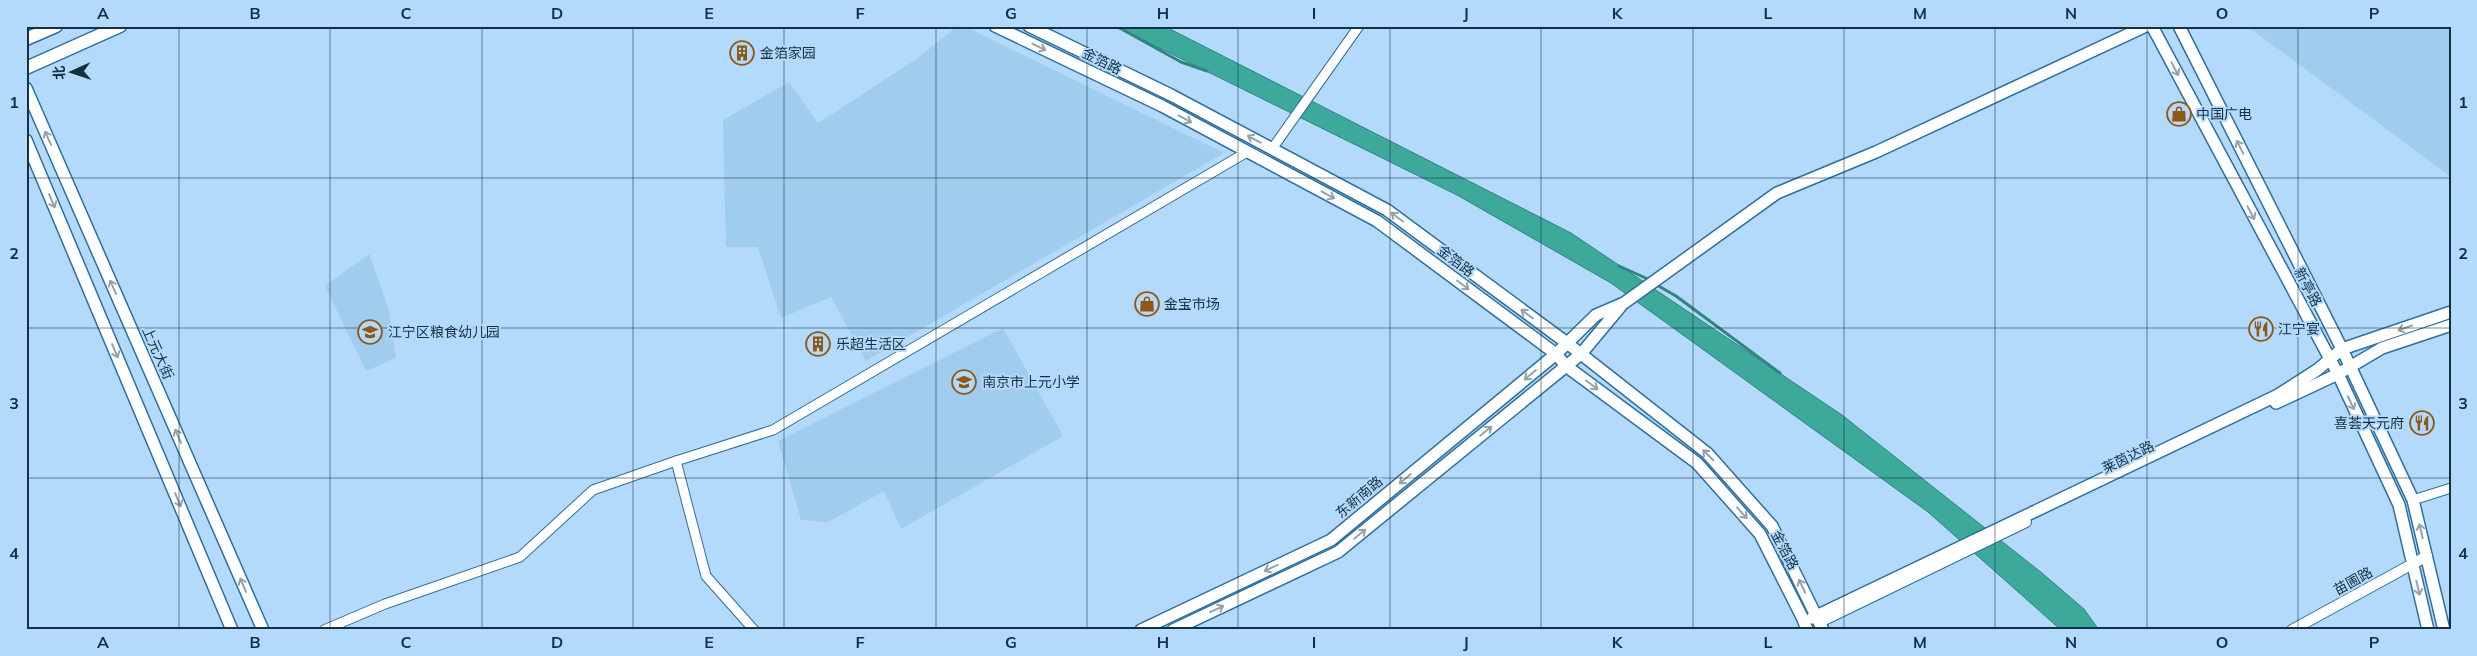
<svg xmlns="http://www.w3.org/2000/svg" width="2477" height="656" viewBox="0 0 2477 656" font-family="Mulish,'Noto Sans SC',sans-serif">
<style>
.built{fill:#a0ccee}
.water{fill:#3ca99b;stroke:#308581}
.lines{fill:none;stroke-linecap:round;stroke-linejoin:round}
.stream{stroke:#308581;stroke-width:3}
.minor-casing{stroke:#2c70a1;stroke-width:11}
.tertiary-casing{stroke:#2c70a1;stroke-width:12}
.secondary-casing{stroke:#2c70a1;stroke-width:14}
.primary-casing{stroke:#2c70a1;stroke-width:15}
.minor{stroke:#fff;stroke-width:9}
.tertiary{stroke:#fff;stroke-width:10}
.secondary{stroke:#fff;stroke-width:11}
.primary{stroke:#fff;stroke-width:12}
.oneway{stroke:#95a2ab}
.grid{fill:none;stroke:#143045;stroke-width:1;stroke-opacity:0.55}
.labels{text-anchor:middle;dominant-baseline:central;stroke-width:4;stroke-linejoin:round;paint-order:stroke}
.poi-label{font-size:14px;fill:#143045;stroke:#b3dafb;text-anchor:start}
.street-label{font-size:14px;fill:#143045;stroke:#b3dafb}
.neatline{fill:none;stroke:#143045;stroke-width:2}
.grid-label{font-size:16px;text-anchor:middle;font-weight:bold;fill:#143045}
</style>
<rect width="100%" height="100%" fill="#b3dafb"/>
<!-- built -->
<g class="built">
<path d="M957 26H964L1224 153 866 361 831 297 781 318 758 247H726L723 120 789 82 818 123 918 58Z"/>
<path d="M2247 26H2451V177Z"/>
<path d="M369 254 388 307 396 358 366 371 325 286Z"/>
<path d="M1003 328 1063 436 901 529 884 491 828 522 801 520 778 441Z"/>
</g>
<!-- water -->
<path class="water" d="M1115 26H1164L1571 233 1842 415 2042 573 2084 609 2099 630H2061L1928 512 1611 283 1457 195Z"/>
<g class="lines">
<!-- stream -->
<g class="stream">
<path d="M1116 26 1181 62 1207 71"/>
<path d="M1619 266 1650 280"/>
<path d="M1655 284 1676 296 1780 373"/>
</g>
<!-- minor casing -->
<g class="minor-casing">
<g id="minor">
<path d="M1272 149 1359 26"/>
<path d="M2413 500 2451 488"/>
<path d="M324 630 385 604 520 557 593 490 676 461"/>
<path d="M754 630 706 576 676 461 773 430 1247 152"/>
</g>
</g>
<!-- tertiary casing -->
<g class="tertiary-casing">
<g id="tertiary">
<path d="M1820 622 2026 522"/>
<path d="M2292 630 2427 556"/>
</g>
</g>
<!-- secondary casing -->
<g class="secondary-casing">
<g id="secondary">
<path d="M995 26 1162 106 1377 221 1556 354 1566 366 1697 463 1760 534 1803 619 1807 630"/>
<path d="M1029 26 1171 95 1387 210 1567 343 1707 453 1772 526 1823 630"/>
<path d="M2152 26 2338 374 2399 505 2428 630"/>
<path d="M2179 26 2342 349 2413 500 2444 630"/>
<path d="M26 88 263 630"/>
<path d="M26 140 232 630"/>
<path d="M2276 403 2338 374 2382 348 2451 325"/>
<path d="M1812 618 2278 395 2317 370 2342 349 2451 312"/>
<path d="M1141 630 1331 540 1556 354 1596 315 1624 303 1777 193 1876 152 2146 26"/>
<path d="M1173 630 1338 552 1581 354 1621 306"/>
</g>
</g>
<!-- primary casing -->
<g class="primary-casing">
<g id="primary">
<path d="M26 39 56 26"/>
<path d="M26 68 120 26"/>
</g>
</g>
<!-- minor -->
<use href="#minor" class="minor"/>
<!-- tertiary -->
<use href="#tertiary" class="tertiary"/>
<!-- secondary -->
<use href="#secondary" class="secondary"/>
<!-- primary -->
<use href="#primary" class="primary"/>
</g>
<!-- one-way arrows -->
<defs><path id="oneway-shaft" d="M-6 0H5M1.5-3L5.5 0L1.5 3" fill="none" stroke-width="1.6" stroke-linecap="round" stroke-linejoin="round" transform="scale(1.25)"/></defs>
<g class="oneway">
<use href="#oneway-shaft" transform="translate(1039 47) rotate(26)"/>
<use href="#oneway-shaft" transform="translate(2175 69) rotate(62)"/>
<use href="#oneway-shaft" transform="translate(1185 119) rotate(28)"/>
<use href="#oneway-shaft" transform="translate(48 138) rotate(-114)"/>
<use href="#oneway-shaft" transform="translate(1254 139) rotate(-152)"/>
<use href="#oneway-shaft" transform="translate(2240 147) rotate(-117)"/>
<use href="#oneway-shaft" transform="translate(1328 195) rotate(28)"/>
<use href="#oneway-shaft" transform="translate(52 201) rotate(67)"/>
<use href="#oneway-shaft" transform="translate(2251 213) rotate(62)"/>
<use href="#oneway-shaft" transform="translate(1397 217) rotate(-143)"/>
<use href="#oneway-shaft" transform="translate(1463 285) rotate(37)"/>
<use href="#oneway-shaft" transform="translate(113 287) rotate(-114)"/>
<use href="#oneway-shaft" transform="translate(1527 314) rotate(-143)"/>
<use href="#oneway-shaft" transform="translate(2405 328) rotate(161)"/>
<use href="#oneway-shaft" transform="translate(115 351) rotate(67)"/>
<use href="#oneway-shaft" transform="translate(1530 375) rotate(140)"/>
<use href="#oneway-shaft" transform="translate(1592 385) rotate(37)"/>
<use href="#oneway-shaft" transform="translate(2351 403) rotate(65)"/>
<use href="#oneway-shaft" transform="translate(1486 431) rotate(-39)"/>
<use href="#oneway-shaft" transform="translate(178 436) rotate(-114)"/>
<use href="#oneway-shaft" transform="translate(1708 455) rotate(-135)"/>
<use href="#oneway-shaft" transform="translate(1405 479) rotate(140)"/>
<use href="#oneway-shaft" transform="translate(178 500) rotate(67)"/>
<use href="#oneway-shaft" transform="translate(1742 513) rotate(48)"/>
<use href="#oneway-shaft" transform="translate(2421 531) rotate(-103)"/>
<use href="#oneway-shaft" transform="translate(1360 534) rotate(-39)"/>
<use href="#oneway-shaft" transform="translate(1271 568) rotate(155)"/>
<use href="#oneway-shaft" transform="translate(243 585) rotate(-114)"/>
<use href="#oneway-shaft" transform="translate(1802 586) rotate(-116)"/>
<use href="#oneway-shaft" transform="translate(2418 588) rotate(77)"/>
<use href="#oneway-shaft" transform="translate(1217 609) rotate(-25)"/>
</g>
<!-- grid -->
<path class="grid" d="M179 26V630M330 26V630M482 26V630M633 26V630M784 26V630M936 26V630M1087 26V630M1238 26V630M1390 26V630M1541 26V630M1693 26V630M1844 26V630M1995 26V630M2147 26V630M2298 26V630M26 178H2451M26 328H2451M26 478H2451"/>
<!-- icons -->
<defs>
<g id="building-ring" transform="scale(1.25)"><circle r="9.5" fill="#b3dafb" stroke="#915714" stroke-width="1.5"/><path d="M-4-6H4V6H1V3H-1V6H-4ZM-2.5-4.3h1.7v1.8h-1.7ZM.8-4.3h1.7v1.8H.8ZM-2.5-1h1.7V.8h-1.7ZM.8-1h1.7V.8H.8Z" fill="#915714"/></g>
<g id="shop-ring" transform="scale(1.25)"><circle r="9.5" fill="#b3dafb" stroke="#915714" stroke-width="1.5"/><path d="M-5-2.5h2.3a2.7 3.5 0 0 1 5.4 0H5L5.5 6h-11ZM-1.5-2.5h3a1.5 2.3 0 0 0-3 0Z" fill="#915714"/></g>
<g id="restaurant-ring" transform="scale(1.25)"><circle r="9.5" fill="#b3dafb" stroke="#915714" stroke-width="1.5"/><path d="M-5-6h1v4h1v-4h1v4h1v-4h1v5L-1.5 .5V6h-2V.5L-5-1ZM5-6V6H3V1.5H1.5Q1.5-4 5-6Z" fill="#915714"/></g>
<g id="school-ring" transform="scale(1.25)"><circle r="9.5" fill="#b3dafb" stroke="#915714" stroke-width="1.5"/><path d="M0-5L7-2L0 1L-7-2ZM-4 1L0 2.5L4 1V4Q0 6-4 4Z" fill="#915714"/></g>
</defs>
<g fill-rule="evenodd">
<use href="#building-ring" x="742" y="53"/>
<use href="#shop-ring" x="2179" y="114"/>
<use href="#shop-ring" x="1147" y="304"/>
<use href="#restaurant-ring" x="2261" y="329"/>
<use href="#school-ring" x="370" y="332"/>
<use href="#building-ring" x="818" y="344"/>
<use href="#school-ring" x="964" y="382"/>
<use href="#restaurant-ring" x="2422" y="423"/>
</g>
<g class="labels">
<!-- poi labels -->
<g class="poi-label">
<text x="760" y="53">金箔家园</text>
<text x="2196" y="114">中国广电</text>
<text x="1164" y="304">金宝市场</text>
<text x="2278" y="329">江宁宴</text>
<text x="388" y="332">江宁区粮食幼儿园</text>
<text x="836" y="344">乐超生活区</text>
<text x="982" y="382">南京市上元小学</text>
<text x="2404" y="423" text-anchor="end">喜荟天元府</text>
</g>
<!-- street labels -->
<g class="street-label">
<text transform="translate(1102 61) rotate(26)">金箔路</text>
<text transform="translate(1456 261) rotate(37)">金箔路</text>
<text transform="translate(2308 287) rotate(62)">新亭路</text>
<text transform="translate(158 353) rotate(66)">上元大街</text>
<text transform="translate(2128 457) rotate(-26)">莱茵达路</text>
<text transform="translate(1359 497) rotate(-40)">东新南路</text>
<text transform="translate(1785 550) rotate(62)">金箔路</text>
<text transform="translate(2353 581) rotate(-29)">苗圃路</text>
</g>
</g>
<!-- border -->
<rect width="2477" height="656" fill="none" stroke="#b3dafb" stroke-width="55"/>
<!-- north arrow -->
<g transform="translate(72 72) rotate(267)" stroke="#b3dafb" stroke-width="4" paint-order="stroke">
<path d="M0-4L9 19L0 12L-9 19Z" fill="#143045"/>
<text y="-8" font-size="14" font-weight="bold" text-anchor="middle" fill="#143045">北</text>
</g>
<rect x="28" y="28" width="2422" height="600" class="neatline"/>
<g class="grid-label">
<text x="103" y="19">A</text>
<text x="255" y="19">B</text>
<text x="406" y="19">C</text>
<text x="557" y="19">D</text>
<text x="709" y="19">E</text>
<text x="860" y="19">F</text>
<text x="1011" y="19">G</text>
<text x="1163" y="19">H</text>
<text x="1314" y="19">I</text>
<text x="1466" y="19">J</text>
<text x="1617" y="19">K</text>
<text x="1768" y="19">L</text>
<text x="1920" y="19">M</text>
<text x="2071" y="19">N</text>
<text x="2222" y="19">O</text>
<text x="2374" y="19">P</text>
<text x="14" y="108">1</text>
<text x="2463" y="108">1</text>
<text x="14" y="259">2</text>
<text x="2463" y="259">2</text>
<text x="14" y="409">3</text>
<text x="2463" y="409">3</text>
<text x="14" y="559">4</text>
<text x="2463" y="559">4</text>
<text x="103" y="648">A</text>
<text x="255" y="648">B</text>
<text x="406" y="648">C</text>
<text x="557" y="648">D</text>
<text x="709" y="648">E</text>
<text x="860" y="648">F</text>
<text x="1011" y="648">G</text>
<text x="1163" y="648">H</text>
<text x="1314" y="648">I</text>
<text x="1466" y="648">J</text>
<text x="1617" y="648">K</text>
<text x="1768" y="648">L</text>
<text x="1920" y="648">M</text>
<text x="2071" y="648">N</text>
<text x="2222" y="648">O</text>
<text x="2374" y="648">P</text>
</g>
</svg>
